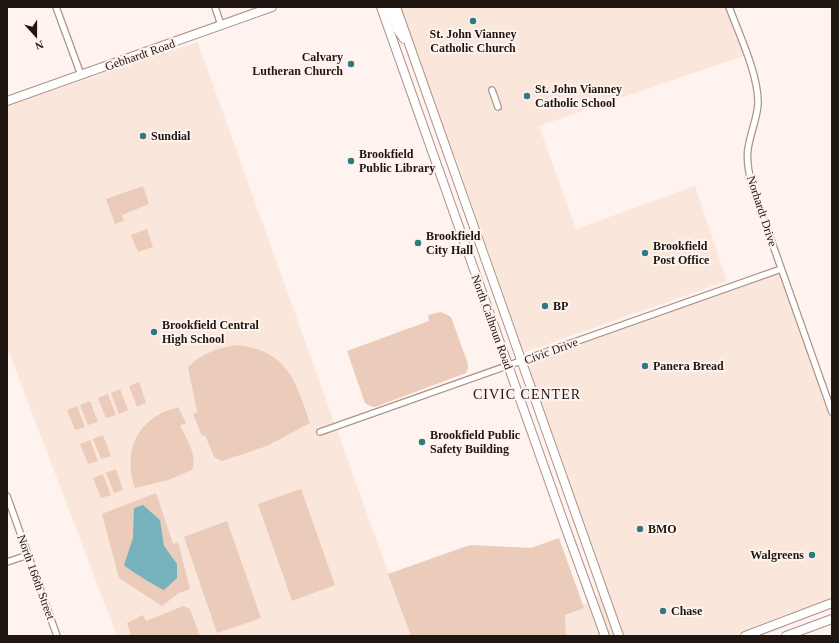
<svg xmlns="http://www.w3.org/2000/svg" width="839" height="643" viewBox="0 0 839 643" font-family="Georgia,serif">
<style>
.built{fill:#fbe6db}
.green{fill:#ebcbb9}
.water{fill:#75b2bc}
.lines{fill:none;stroke-linecap:round;stroke-linejoin:round}
.street-casing{stroke:#ac9486;stroke-width:8}
.secondary-casing{stroke:#ac9486;stroke-width:10}
.street{stroke:#fff;stroke-width:5.5}
.secondary{stroke:#fff;stroke-width:8}
.poi-dot{fill:#317883;stroke:#fef3ee;stroke-width:1.5}
.labels{text-anchor:middle;dominant-baseline:central;stroke-width:4;stroke-linejoin:round;paint-order:stroke}
.poi-label{font-size:12px;font-weight:bold;fill:#1f1611;stroke:#fef3ee;text-anchor:start}
.street-label{font-size:12px;fill:#1f1611;stroke:#fef3ee}
.quarter-label{font-size:14px;letter-spacing:1px;fill:#1f1611;stroke:#fef3ee}
</style>
<rect width="100%" height="100%" fill="#fef3ee"/>
<!-- built -->
<g class="built">
<path d="M396 7H729L746 55 539 126 576 229 695 186 727 281 525 352 521 345 455 156 450 158Z"/>
<path d="M197 42 203 57 411 636H117L7 347V106Z"/>
<path d="M781 269 832 412V603L745 636H566L565 615 608 591 530 372V359Z"/>
</g>
<!-- green -->
<g class="green">
<path d="M143 186 149 204 122 215 124 221 115 224 106 199Z"/>
<path d="M147 229 153 247 138 252 131 235Z"/>
<path d="M441 312 451 317 468 364V368L466 373 375 407 370 406 365 403 347 351 429 321 428 315Z"/>
<path d="M237 345C288 351 295 380 310 423L267 446 222 461 214 457 205 435 202 436 193 414 197 412 188 367C203 353 217 348 237 345Z"/>
<path d="M139 382 146 403 137 407 129 386Z"/>
<path d="M120 389 128 410 119 414 111 393Z"/>
<path d="M108 394 116 415 106 418 98 398Z"/>
<path d="M90 401 98 422 88 425 80 405Z"/>
<path d="M77 406 85 427 75 430 67 410Z"/>
<path d="M178 407 186 423 180 426C187 439 198 457 192 470L168 480 135 488C125 459 131 430 160 414 167 409 172 410 178 407Z"/>
<path d="M103 435 111 456 101 459 93 439Z"/>
<path d="M90 440 98 461 88 464 80 444Z"/>
<path d="M116 469 123 490 114 493 106 473Z"/>
<path d="M103 474 111 495 101 498 93 478Z"/>
<path d="M301 489 335 585 292 601 258 504Z"/>
<path d="M156 493 173 544 178 542 190 589 179 593 162 606 119 578 102 514Z"/>
<path d="M227 521 261 618 217 633 184 537Z"/>
<path d="M559 538 584 608 565 615 566 636H411L388 574 470 545 531 548Z"/>
<path d="M183 606 190 609 200 636H131L127 623 143 615 146 621Z"/>
</g>
<!-- water -->
<path class="water" d="M143 505 160 520 164 546 177 564V578L164 590C160 589 126 568 124 565L133 538 134 508Z"/>
<g class="lines">
<!-- street casing -->
<g class="street-casing">
<g id="street">
<path d="M56 7 81 75"/>
<path d="M215 7 221 25"/>
<path d="M729 7C739 34 759 76 758 104 757 119 750 134 748 149 746 161 749 174 752 186L832 412"/>
<path d="M492 90 498 107"/>
<path d="M320 432 781 269"/>
<path d="M7 496 57 636"/>
<path d="M7 562 28 555"/>
</g>
</g>
<!-- secondary casing -->
<g class="secondary-casing">
<g id="secondary">
<path d="M381 7 565 526 605 636"/>
<path d="M389 7 397 29 404 39"/>
<path d="M396 7 619 636"/>
<path d="M7 101 272 7"/>
<path d="M745 636 832 603"/>
<path d="M786 636 832 619"/>
</g>
</g>
<!-- street -->
<use href="#street" class="street"/>
<!-- secondary -->
<use href="#secondary" class="secondary"/>
</g>
<!-- markers -->
<g class="poi-dot">
<circle cx="473" cy="21" r="4"/>
<circle cx="351" cy="64" r="4"/>
<circle cx="527" cy="96" r="4"/>
<circle cx="143" cy="136" r="4"/>
<circle cx="351" cy="161" r="4"/>
<circle cx="418" cy="243" r="4"/>
<circle cx="645" cy="253" r="4"/>
<circle cx="545" cy="306" r="4"/>
<circle cx="154" cy="332" r="4"/>
<circle cx="645" cy="366" r="4"/>
<circle cx="422" cy="442" r="4"/>
<circle cx="640" cy="529" r="4"/>
<circle cx="812" cy="555" r="4"/>
<circle cx="663" cy="611" r="4"/>
</g>
<g class="labels">
<!-- poi labels -->
<g class="poi-label">
<text x="473" y="34" text-anchor="middle">St. John Vianney<tspan x="473" dy="14">Catholic Church</tspan></text>
<text x="343" y="57" text-anchor="end">Calvary<tspan x="343" dy="14">Lutheran Church</tspan></text>
<text x="535" y="89">St. John Vianney<tspan x="535" dy="14">Catholic School</tspan></text>
<text x="151" y="136">Sundial</text>
<text x="359" y="154">Brookfield<tspan x="359" dy="14">Public Library</tspan></text>
<text x="426" y="236">Brookfield<tspan x="426" dy="14">City Hall</tspan></text>
<text x="653" y="246">Brookfield<tspan x="653" dy="14">Post Office</tspan></text>
<text x="553" y="306">BP</text>
<text x="162" y="325">Brookfield Central<tspan x="162" dy="14">High School</tspan></text>
<text x="653" y="366">Panera Bread</text>
<text x="430" y="435">Brookfield Public<tspan x="430" dy="14">Safety Building</tspan></text>
<text x="648" y="529">BMO</text>
<text x="804" y="555" text-anchor="end">Walgreens</text>
<text x="671" y="611">Chase</text>
</g>
<!-- street labels -->
<g class="street-label">
<text transform="translate(140 55) rotate(-19)">Gebhardt Road</text>
<text transform="translate(762 211) rotate(72)">Norhardt Drive</text>
<text transform="translate(492 322) rotate(70)">North Calhoun Road</text>
<text transform="translate(551 351) rotate(-20)">Civic Drive</text>
<text transform="translate(36 577) rotate(70)">North 166th Street</text>
</g>
<!-- quarter labels -->
<g class="quarter-label">
<text x="527" y="394">CIVIC CENTER</text>
</g>
</g>
<!-- border -->
<rect width="839" height="643" fill="none" stroke="#1f1611" stroke-width="16"/>
<!-- north arrow -->
<g transform="translate(36 36) rotate(159)" stroke="#fef3ee" stroke-width="3" paint-order="stroke">
<path d="M0-3L7 15L0 10L-7 15Z" fill="#1f1611"/>
<text y="-6" font-size="11" font-weight="bold" text-anchor="middle" fill="#1f1611">N</text>
</g>
</svg>
